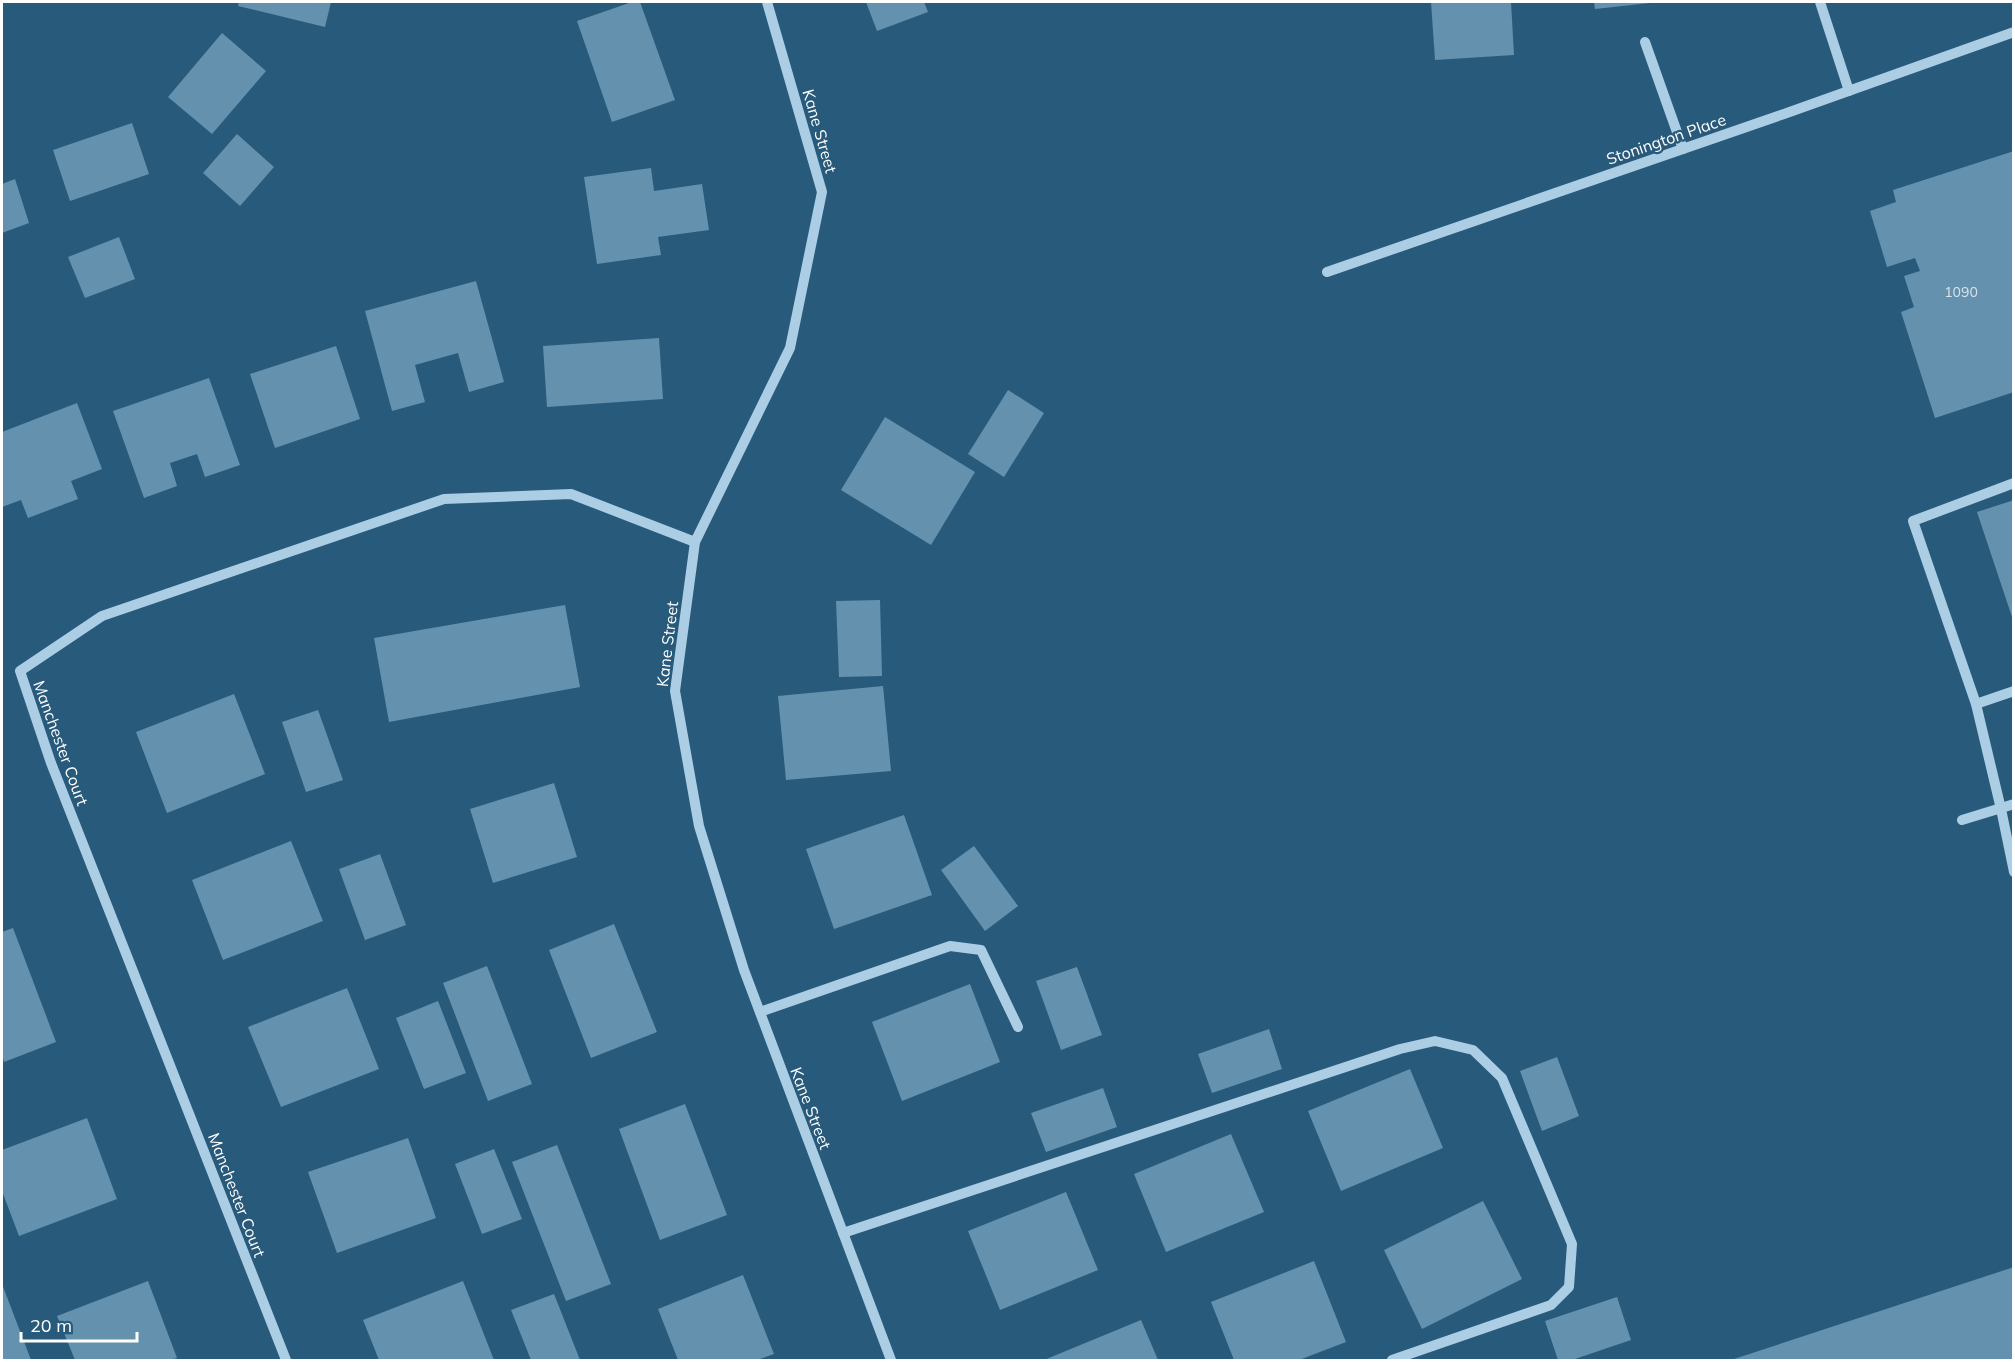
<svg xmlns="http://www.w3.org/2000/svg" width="2015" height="1362" viewBox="0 0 2015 1362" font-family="Mulish,sans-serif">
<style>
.building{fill:#6492ae}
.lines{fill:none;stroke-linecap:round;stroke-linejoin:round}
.minor{stroke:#accee4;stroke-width:10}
.labels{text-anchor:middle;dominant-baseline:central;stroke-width:4.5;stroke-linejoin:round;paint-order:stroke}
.number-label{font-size:14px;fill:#d8e4eb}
.street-label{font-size:16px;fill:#fff;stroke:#285a7b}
</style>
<rect width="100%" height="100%" fill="#285a7b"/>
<!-- building -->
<g class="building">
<path d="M239 2H331L325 27 238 6Z"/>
<path d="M632 2H640L675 100 612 122 577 21Z"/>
<path d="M866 2H924L928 12 877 31Z"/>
<path d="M1431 2H1511L1514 55 1435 60Z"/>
<path d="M1594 2H1650V3L1595 9Z"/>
<path d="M222 33 266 71 212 134 168 97Z"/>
<path d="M132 123 149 174 70 201 53 150Z"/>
<path d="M237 134 274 167 240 206 203 173Z"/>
<path d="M2014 151V392L1935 418 1901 312 1914 307 1904 276 1920 271 1915 258 1887 267 1870 211 1896 202 1893 190Z"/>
<path d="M651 168 654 191 702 184 709 230 658 237 661 255 597 264 584 177Z"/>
<path d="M15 179 29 223 2 233V184Z"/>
<path d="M119 237 135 279 85 298 68 257Z"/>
<path d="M476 281 504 382 469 392 458 353 415 365 425 402 392 411 365 311Z"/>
<path d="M659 338 663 399 547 407 543 346Z"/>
<path d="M336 346 360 419 275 448 250 374Z"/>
<path d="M209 378 240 465 205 477 197 454 170 463 177 486 144 498 113 411Z"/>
<path d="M1008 390 1044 413 1004 477 968 454Z"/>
<path d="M77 403 102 469 71 481 78 499 28 518 21 500 2 507V432Z"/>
<path d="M885 417 975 472 931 545 841 490Z"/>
<path d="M2014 500V620H2013L1977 512Z"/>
<path d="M880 600 882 676 839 677 836 601Z"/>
<path d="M565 605 580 687 389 722 374 638Z"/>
<path d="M883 686 891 771 786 780 778 696Z"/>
<path d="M234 694 265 774 167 813 136 732Z"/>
<path d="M318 710 343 780 306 792 282 722Z"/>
<path d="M554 783 577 857 493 883 470 809Z"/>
<path d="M904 815 932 895 834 929 806 849Z"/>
<path d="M291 841 323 921 223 960 192 880Z"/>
<path d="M974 846 1018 906 985 931 941 870Z"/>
<path d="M380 854 406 925 365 940 339 869Z"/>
<path d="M614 924 657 1032 591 1058 549 950Z"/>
<path d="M13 928 56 1042 4 1062 2 1054V932Z"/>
<path d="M487 966 532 1084 488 1101 443 983Z"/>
<path d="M1077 967 1102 1035 1061 1050 1036 981Z"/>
<path d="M970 984 1000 1062 902 1101 872 1022Z"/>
<path d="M347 988 379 1069 281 1107 248 1027Z"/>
<path d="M438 1001 466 1073 424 1089 396 1018Z"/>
<path d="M1269 1029 1282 1069 1212 1093 1198 1054Z"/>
<path d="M1557 1057 1579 1116 1542 1131 1520 1071Z"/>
<path d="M1410 1069 1443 1148 1341 1191 1308 1111Z"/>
<path d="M1103 1088 1117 1127 1046 1152 1031 1113Z"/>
<path d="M685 1104 727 1215 660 1240 619 1129Z"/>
<path d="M87 1118 117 1199 19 1236 2 1191V1150Z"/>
<path d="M1231 1134 1264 1212 1166 1252 1134 1174Z"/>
<path d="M408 1138 436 1218 337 1253 308 1172Z"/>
<path d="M557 1145 611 1284 566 1301 512 1162Z"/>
<path d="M494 1149 522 1219 482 1234 455 1164Z"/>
<path d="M1066 1192 1098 1270 1000 1310 968 1231Z"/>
<path d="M1483 1201 1522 1279 1422 1329 1384 1250Z"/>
<path d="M1314 1261 1346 1342 1299 1360H1234L1211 1302Z"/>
<path d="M2014 1267V1360H1731Z"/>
<path d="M743 1275 774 1354 757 1360H678L658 1309Z"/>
<path d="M148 1281 177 1358 170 1360H75L57 1316Z"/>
<path d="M463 1281 494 1360H379L363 1320Z"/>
<path d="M2 1284 31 1360H2Z"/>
<path d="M554 1294 580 1360H531L511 1310Z"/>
<path d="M1617 1297 1631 1340 1572 1360H1558L1545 1321Z"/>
<path d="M1141 1320 1158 1360H1044Z"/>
</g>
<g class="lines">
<!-- minor -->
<g class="minor">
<path d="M767 2 822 192 790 348 695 542 675 691 699 826 744 970 891 1360"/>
<path d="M1820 2 1849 91"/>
<path d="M1645 42 1683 149"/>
<path d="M1327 272 1784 114 2014 32"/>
<path d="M2014 483 1913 521 1976 704 2001 809 2014 872"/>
<path d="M1976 704 2014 691"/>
<path d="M1962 820 2014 804"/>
<path d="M760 1012 950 946 981 950 1018 1027"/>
<path d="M843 1233 1400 1049 1435 1041 1473 1050 1502 1078 1572 1244 1569 1287 1551 1305 1392 1360"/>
<path d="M286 1360 51 763 20 671 102 616 444 499 571 494 695 542"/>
</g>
</g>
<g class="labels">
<!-- number labels -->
<g class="number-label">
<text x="1961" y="292">1090</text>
</g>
<!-- street labels -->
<g class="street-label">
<text transform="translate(820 131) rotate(74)">Kane Street</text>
<text transform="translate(1666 139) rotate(-19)">Stonington Place</text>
<text transform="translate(667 644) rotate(-83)">Kane Street</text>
<text transform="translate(61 743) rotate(70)">Manchester Court</text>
<text transform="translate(811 1108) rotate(69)">Kane Street</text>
<text transform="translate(237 1195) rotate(69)">Manchester Court</text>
</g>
</g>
<!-- border -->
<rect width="2015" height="1362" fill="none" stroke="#ffffff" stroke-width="6"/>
<!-- scale -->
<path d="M21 1332v9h116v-9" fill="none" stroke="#ffffff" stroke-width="3"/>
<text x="30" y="1332" font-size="18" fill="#ffffff" stroke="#285a7b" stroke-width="4.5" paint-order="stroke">20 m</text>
</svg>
